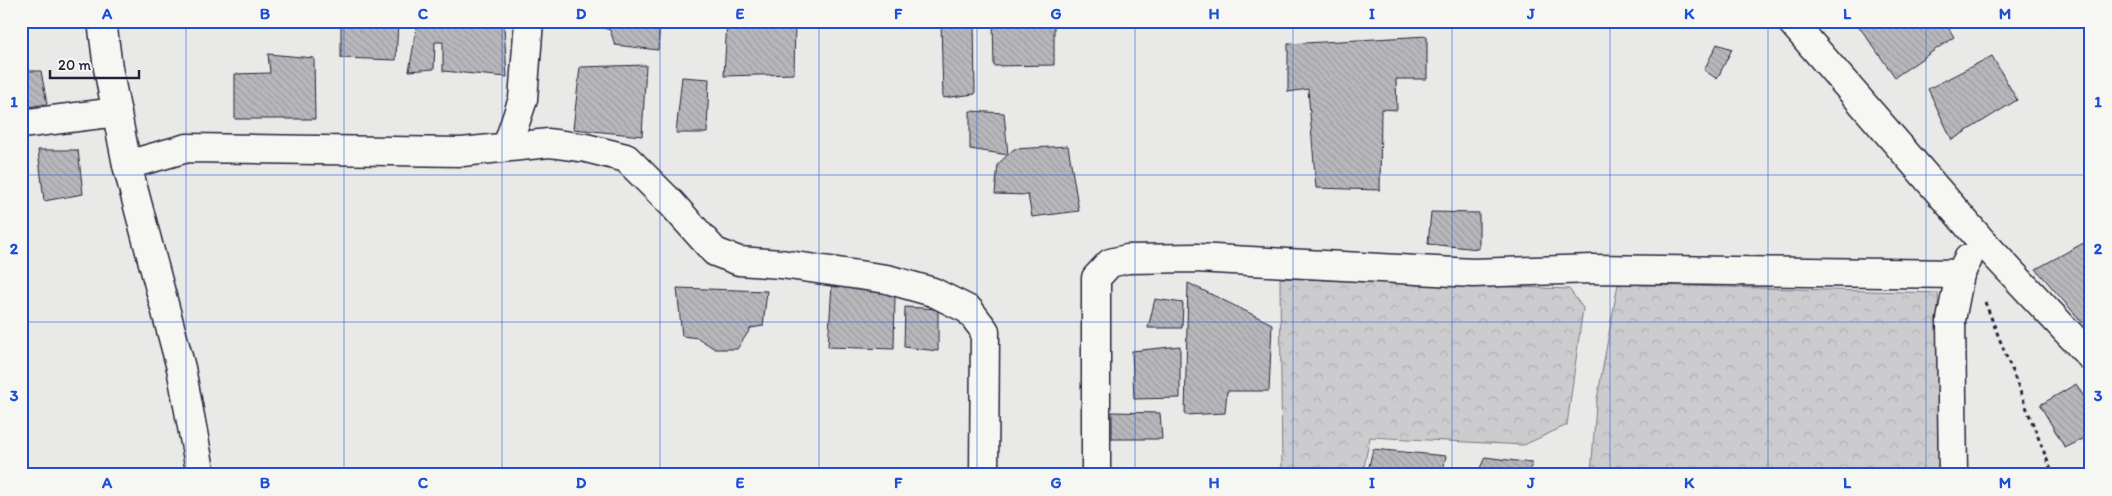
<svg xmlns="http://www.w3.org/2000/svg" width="2112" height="496" viewBox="0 0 2112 496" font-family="Itim,sans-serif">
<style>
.park{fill:url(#park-crowns);stroke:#777784}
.building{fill:url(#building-back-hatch);stroke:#22223b}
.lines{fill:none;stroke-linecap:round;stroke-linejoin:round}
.minor-casing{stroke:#22223b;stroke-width:31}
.path{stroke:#22223b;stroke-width:3;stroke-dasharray:4 4;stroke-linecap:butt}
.minor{stroke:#f6f6f2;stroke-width:28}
.grid{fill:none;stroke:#1d4ed8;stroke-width:1;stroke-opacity:0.55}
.neatline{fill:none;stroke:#1d4ed8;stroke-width:2}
.grid-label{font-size:16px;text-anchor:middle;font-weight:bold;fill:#1d4ed8}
</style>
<defs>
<pattern id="park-crowns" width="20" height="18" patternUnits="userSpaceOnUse" patternTransform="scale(1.25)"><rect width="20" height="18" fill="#ccccce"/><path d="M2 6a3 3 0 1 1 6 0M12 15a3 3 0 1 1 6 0" fill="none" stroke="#afafb2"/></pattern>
<pattern id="building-back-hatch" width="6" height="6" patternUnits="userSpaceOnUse" patternTransform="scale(1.25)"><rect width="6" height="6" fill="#b8b8bc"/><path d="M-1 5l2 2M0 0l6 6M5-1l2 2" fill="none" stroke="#9e9ea2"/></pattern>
</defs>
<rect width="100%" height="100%" fill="#e9e9e7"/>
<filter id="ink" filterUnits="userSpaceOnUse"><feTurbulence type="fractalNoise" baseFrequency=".02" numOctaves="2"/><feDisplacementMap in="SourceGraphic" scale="10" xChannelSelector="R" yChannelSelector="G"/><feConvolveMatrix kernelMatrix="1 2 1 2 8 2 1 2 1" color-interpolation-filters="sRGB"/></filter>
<g filter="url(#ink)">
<!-- park -->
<g class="park">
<path d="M1280 278 1569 289 1583 308 1567 425 1524 445 1370 437 1363 472 1365 475H1282Z"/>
<path d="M1618 284 1938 293 1940 475H1591L1596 405Z"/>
</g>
<!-- building -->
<g class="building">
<path d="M341 21H398L396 60 341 58Z"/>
<path d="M418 21H501L504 26 507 77 443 71V42H435L434 69 409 71Z"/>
<path d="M599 21H660L658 50 615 45 610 30 597 26Z"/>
<path d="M727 21H795L794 74 724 76Z"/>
<path d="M941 21H974L975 94 943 98Z"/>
<path d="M993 21H1054V65L994 66Z"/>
<path d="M1855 21H1944L1954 37 1895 77Z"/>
<path d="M2049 21H2065L2049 26Z"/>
<path d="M1427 36V79H1396L1397 110 1381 109 1380 190 1316 188 1308 89 1288 92V44Z"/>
<path d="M1717 44 1732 49 1717 79 1704 70Z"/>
<path d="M268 54 314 58 315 119H235V74L270 73Z"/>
<path d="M1992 56 2017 100 1952 140 1928 89Z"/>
<path d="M646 65 642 136 573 129 580 67Z"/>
<path d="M21 71H41L47 104 21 108Z"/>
<path d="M682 77 709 79 707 133H676Z"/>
<path d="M970 111 1004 113 1008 155 970 149Z"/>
<path d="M1068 146 1079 211 1032 217 1028 195 995 194 998 164 1014 149Z"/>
<path d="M38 150H78L83 194 44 201Z"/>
<path d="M2091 163V182L2084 167Z"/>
<path d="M1431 212 1479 213V249L1428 244Z"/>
<path d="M2091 239V326L2087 328 2036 269Z"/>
<path d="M1188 283 1272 324 1269 391H1227L1225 413 1185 415Z"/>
<path d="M832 284 895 293 894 349 828 347Z"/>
<path d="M677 288 767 291 763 326 751 328 737 349H715L698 338 682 336Z"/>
<path d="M1155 299 1183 303 1182 328H1148Z"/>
<path d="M905 307 938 309V351L904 347Z"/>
<path d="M1180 346V398L1134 399 1132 351Z"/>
<path d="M2076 384 2091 408V435L2065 448 2040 405Z"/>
<path d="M1112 412 1160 413 1162 439H1112Z"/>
<path d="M1373 449 1446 456 1442 475H1367Z"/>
<path d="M1485 457 1532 463 1529 475H1477Z"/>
<path d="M2091 466V475H2077Z"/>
</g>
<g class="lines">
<!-- minor casing -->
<g class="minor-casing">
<g id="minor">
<path d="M102 21 108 68 127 165 181 368 201 475"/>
<path d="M1791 21 1979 238 2091 357"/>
<path d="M21 124 117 112"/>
<path d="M507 147 523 99 529 21"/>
<path d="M127 165 187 148 462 152 549 143 586 148 626 158 672 204 715 252 739 261 781 264 887 279 933 292 969 310 985 331 984 475"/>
<path d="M1096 475V278L1110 263 1127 259 1196 258 1473 273 1592 269 1960 274"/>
<path d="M1953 475 1951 320 1960 274 1968 259"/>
</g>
</g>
<!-- path -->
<path class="path" d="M1985 302 2053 475"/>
<!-- minor -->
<use href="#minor" class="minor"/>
</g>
</g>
<!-- grid -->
<path class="grid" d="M186 21V475M344 21V475M502 21V475M660 21V475M819 21V475M977 21V475M1135 21V475M1293 21V475M1452 21V475M1610 21V475M1768 21V475M1926 21V475M21 175H2091M21 322H2091"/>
<!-- margin -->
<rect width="2112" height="496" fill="none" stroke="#f6f6f2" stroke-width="55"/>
<!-- scale -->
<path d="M50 70v8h89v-8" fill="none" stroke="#22223b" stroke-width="2.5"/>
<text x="58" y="70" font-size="15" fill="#22223b" stroke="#f6f6f2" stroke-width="4" paint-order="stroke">20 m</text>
<rect x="28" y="28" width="2056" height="440" class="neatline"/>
<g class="grid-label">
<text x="107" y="19">A</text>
<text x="265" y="19">B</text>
<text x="423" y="19">C</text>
<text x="581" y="19">D</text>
<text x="740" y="19">E</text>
<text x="898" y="19">F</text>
<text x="1056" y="19">G</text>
<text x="1214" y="19">H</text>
<text x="1372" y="19">I</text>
<text x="1531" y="19">J</text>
<text x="1689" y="19">K</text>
<text x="1847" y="19">L</text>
<text x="2005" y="19">M</text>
<text x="14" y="107">1</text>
<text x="2098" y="107">1</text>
<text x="14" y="254">2</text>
<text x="2098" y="254">2</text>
<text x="14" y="401">3</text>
<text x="2098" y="401">3</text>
<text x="107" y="488">A</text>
<text x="265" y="488">B</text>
<text x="423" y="488">C</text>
<text x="581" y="488">D</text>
<text x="740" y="488">E</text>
<text x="898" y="488">F</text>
<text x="1056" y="488">G</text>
<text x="1214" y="488">H</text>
<text x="1372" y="488">I</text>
<text x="1531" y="488">J</text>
<text x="1689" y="488">K</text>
<text x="1847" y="488">L</text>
<text x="2005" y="488">M</text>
</g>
</svg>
